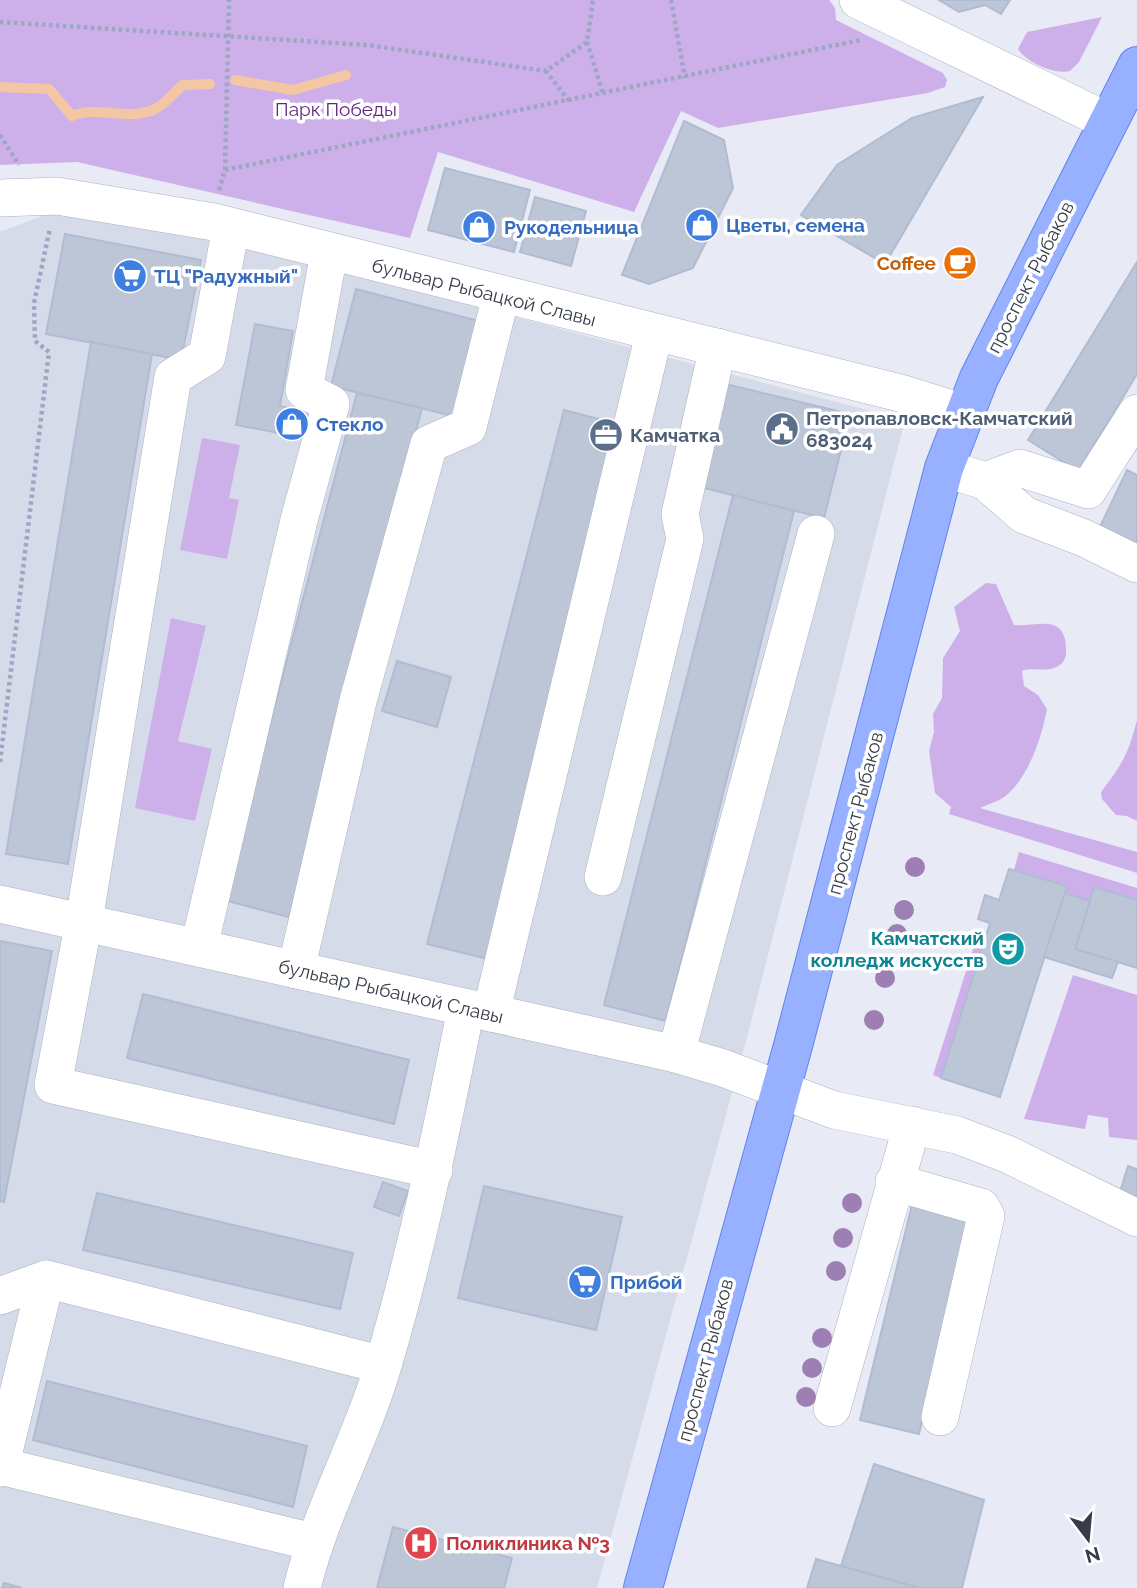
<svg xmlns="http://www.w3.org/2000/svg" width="1137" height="1588" viewBox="0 0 1137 1588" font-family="Raleway,sans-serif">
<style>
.residential{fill:#d6dbe9}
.green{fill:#cdb0ea}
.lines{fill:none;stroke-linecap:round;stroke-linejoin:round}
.stream{stroke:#f3c7a3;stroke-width:10}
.building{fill:#bdc6d7;stroke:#b0bcd2;stroke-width:2}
.minor-casing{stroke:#aab1c1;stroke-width:38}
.major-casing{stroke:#6284e8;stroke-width:40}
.path{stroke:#9ba7c3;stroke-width:4.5;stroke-dasharray:3.5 3.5;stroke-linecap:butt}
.minor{stroke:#fff;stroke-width:37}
.major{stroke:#97b0ff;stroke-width:38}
.tree{fill:#9d7fb3}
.labels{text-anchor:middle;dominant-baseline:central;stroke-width:7;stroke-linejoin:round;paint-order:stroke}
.park-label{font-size:19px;fill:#60277d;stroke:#fff}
.shop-label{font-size:19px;font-weight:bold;fill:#366cbe;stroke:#fff;text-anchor:start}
.food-label{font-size:19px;font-weight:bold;fill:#c56008;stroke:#fff;text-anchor:end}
.street-label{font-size:19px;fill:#363d48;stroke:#fff}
.service-label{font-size:19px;font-weight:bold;fill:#4e5e75;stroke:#fff;text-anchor:start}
.culture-label{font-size:19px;font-weight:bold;fill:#0d838f;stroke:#fff;text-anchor:end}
.health-label{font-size:19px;font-weight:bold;fill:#be3a42;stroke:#fff;text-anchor:start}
</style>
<rect width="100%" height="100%" fill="#e8ebf5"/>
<!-- residential -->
<path class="residential" d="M62 208 215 238 905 420 745 1045 597 1588H0V232Z"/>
<!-- green -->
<g class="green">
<path d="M0 0H829L835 8 836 20 943 73 947 80 945 87 928 93 718 128 681 111 634 212 438 152 410 238 77 162 0 165Z"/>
<path d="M1102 17 1079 62 1070 71C1054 75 1026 62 1018 49L1027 32Z"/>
<path d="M202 438 240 445 229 498 239 500 227 559 180 550Z"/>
<path d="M986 583 996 584 1014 625C1037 627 1067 612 1066 652 1066 660 1062 665 1054 668 1043 672 1033 667 1022 671L1024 686 1038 695 1047 709C1042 736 1030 773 1009 793 1001 801 989 804 980 808L1137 852V873L949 814 951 807 935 793 929 751 934 732 933 714 942 698 943 658 960 631 954 607Z"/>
<path d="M171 618 206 626 178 741 212 749 195 821 135 808Z"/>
<path d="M1137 720V821L1127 816 1116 815 1102 799 1101 792C1123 763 1128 755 1137 720Z"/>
<path d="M1019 852 1137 888V900L1095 887 1090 901 1065 893 1066 886 1014 870Z"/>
<path d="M974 946 982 949 941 1078 933 1075Z"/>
<path d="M1073 975 1137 995V1140L1109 1137 1108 1118 1088 1115 1085 1129 1024 1119Z"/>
</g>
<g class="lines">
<!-- stream -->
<g class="stream">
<path d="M235 80 293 90 346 75"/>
<path d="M0 87 49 89 72 116C97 105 126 121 153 110 165 105 173 93 183 85L210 84"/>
</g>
</g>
<!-- building -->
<g class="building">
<path d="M939 0H1010L1001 14 985 5 959 12Z"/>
<path d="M983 97 885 264 801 215 837 165 912 118Z"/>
<path d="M684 121 724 140 733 188 693 268 649 284 622 275Z"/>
<path d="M445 168 530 190 514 252 428 230Z"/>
<path d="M535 197 586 211 571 266 520 252Z"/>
<path d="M65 234 201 260 181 360 46 334Z"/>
<path d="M1137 262V374L1078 471 1028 440Z"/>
<path d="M356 289 486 323 461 418 331 386Z"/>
<path d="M255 324 293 331 280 406 310 412 306 438 236 425Z"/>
<path d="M91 342 152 354 68 864 6 854Z"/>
<path d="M726 384 850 414 824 518 700 487Z"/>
<path d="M357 393 422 408 289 917 224 900Z"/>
<path d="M564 410 625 426 488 959 427 944Z"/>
<path d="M1127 470 1137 475V549L1098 531Z"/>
<path d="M733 495 794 511 666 1021 604 1005Z"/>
<path d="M397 661 451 677 437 727 382 711Z"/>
<path d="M1009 869 1067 886 1000 1097 941 1078 990 923 978 919 985 895 999 900Z"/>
<path d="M1094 887 1137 900V968L1075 949Z"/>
<path d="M1065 893 1090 901 1075 949 1118 962 1112 978 1044 957Z"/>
<path d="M0 941 52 951 4 1202 0 1201Z"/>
<path d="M143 994 409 1060 394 1124 127 1058Z"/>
<path d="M1128 1166 1137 1169V1197L1120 1192Z"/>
<path d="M383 1182 408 1191 399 1216 374 1207Z"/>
<path d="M484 1186 622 1217 596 1330 458 1298Z"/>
<path d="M97 1193 353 1253 340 1309 83 1250Z"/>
<path d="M914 1196 973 1211 919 1434 860 1420Z"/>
<path d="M47 1381 307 1446 293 1507 33 1440Z"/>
<path d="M874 1464 984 1500 962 1588H919L841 1566Z"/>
<path d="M393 1527 512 1558 504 1588H377Z"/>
<path d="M816 1559 841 1566 919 1588H807Z"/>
<path d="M4 1583 22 1588H2Z"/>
</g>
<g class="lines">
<!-- minor casing -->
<g class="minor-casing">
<g id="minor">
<path d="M858 0 1109 122"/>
<path d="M0 198 57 196 214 222 900 393 964 413"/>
<path d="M231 227 207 356 173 377 84 921 53 1085 434 1170"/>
<path d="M944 468 985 481 1024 515 1084 538 1137 564"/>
<path d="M985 481 1020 468 1088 490 1137 413"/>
<path d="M603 877 685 539 680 514 718 347"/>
<path d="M0 904 676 1054 723 1068 834 1110 957 1135 1007 1154 1137 1218"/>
<path d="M199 947 299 520 331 404 304 390 329 253"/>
<path d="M296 970 358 701 429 444 468 427 501 296"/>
<path d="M491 1013 654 334"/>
<path d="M676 1054 816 534"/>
<path d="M894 1182 981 1207 986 1216 940 1417"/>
<path d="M0 1296 46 1279"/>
<path d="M832 1408 912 1125"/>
<path d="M0 1466 313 1542"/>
<path d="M0 1468 46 1279 383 1365"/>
<path d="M302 1588C321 1509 362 1439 384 1362 418 1246 442 1128 466 1009"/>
</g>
</g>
<!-- major casing -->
<g class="major-casing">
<path id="major" d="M643 1588 794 1042 944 468 979 378 1137 66"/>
</g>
<!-- path -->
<g class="path">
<path d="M671 0 685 78"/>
<path d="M0 22 367 45 546 71"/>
<path d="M587 42 603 94"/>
<path d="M569 101 546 71 587 42 593 0"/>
<path d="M0 135 19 165"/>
<path d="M225 170 229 0"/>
<path d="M219 190 225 170 861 40"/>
<path d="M0 762 49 352 35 341 34 303 50 228"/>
</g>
<!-- minor -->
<use href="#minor" class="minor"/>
<!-- major -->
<use href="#major" class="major"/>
</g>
<!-- trees -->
<g class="tree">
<circle cx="915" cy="867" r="10"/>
<circle cx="904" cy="910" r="10"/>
<circle cx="897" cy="934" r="10"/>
<circle cx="885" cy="978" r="10"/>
<circle cx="874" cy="1020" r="10"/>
<circle cx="852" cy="1203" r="10"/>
<circle cx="843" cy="1238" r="10"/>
<circle cx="836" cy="1271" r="10"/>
<circle cx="822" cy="1338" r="10"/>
<circle cx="812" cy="1368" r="10"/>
<circle cx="806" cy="1397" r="10"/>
</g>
<!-- icons -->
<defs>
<g id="shop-disc" transform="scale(1.75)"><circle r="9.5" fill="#3f7fe0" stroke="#fff"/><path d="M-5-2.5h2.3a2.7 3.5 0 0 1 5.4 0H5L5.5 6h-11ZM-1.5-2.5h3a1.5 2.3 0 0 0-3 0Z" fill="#fff"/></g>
<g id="cafe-disc" transform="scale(1.75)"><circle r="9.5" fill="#e8710a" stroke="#fff"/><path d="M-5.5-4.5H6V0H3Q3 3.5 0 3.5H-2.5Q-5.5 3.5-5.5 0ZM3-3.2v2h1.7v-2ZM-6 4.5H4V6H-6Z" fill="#fff"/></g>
<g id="supermarket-disc" transform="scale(1.75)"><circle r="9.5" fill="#3f7fe0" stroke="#fff"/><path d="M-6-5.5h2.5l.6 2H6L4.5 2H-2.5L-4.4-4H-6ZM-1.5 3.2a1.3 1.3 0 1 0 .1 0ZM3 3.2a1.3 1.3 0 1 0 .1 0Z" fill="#fff"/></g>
<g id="civic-disc" transform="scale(1.75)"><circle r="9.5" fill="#5c6f8a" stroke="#fff"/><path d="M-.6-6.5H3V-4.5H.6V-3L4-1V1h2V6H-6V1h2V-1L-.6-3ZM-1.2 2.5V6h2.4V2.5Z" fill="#fff"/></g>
<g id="office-disc" transform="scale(1.75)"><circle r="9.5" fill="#5c6f8a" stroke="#fff"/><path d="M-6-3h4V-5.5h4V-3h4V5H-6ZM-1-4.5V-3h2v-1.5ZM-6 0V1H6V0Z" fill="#fff"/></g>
<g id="theatre-disc" transform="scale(1.75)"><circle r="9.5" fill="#0f9aa8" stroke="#fff"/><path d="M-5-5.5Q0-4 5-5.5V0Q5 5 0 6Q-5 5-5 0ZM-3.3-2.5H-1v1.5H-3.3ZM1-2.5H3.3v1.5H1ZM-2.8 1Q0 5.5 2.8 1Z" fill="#fff"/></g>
<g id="hospital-disc" transform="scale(1.75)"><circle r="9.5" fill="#e0444e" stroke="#fff"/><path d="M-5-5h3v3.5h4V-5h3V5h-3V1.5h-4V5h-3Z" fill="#fff"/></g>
</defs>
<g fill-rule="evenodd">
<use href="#shop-disc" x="702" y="225"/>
<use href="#shop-disc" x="479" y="227"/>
<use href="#cafe-disc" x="960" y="263"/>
<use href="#supermarket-disc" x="130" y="276"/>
<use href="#shop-disc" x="292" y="424"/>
<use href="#civic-disc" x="782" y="429"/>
<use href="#office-disc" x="606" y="435"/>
<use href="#theatre-disc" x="1008" y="949"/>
<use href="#supermarket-disc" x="585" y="1282"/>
<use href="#hospital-disc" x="421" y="1543"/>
</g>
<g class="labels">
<!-- park labels -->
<g class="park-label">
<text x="336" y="109">Парк Победы</text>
</g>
<!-- shop labels -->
<g class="shop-label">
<text x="726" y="225">Цветы, семена</text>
<text x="504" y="227">Рукодельница</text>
<text x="154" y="276">ТЦ "Радужный"</text>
<text x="316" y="424">Стекло</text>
<text x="610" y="1282">Прибой</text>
</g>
<!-- food labels -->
<g class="food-label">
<text x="936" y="263">Coffee</text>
</g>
<!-- street labels -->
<g class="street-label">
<text transform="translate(1030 277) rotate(-63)">проспект Рыбаков</text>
<text transform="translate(484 292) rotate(14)">бульвар Рыбацкой Славы</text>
<text transform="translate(855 813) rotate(-75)">проспект Рыбаков</text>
<text transform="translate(391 991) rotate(13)">бульвар Рыбацкой Славы</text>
<text transform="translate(705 1360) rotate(-75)">проспект Рыбаков</text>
</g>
<!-- service labels -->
<g class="service-label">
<text x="806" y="418">Петропавловск-Камчатский<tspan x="806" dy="22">683024</tspan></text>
<text x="630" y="435">Камчатка</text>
</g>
<!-- culture labels -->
<g class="culture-label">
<text x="984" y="938">Камчатский<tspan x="984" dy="22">колледж искусств</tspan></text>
</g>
<!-- health labels -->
<g class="health-label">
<text x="446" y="1543">Поликлиника №3</text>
</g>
</g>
<!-- north arrow -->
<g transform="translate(1088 1539) rotate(164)" stroke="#ffffff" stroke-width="5" paint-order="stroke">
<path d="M0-5L12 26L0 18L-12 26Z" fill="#363d48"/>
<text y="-10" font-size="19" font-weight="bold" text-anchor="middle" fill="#363d48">N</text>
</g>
</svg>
